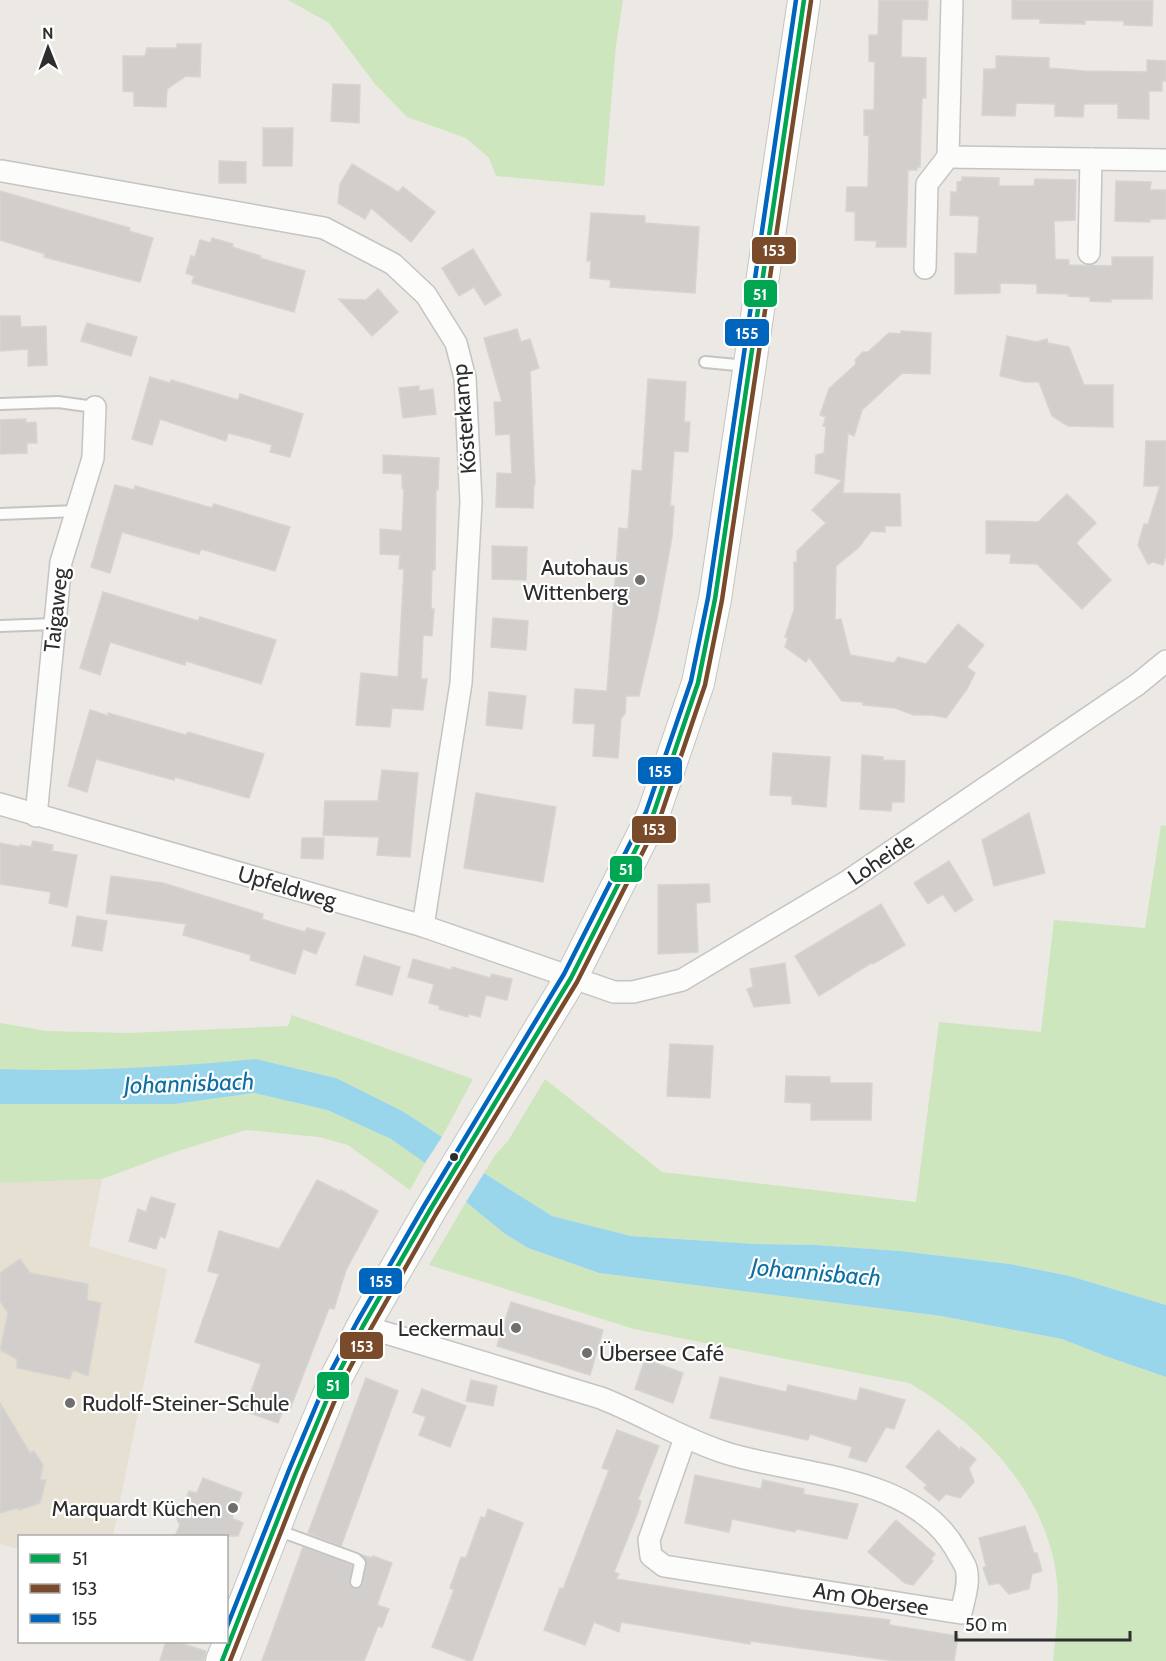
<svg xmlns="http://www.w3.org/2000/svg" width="1166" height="1661" viewBox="0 0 1166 1661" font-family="Cabin,sans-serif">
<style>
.education{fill:#e6e0d3}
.green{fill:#cee6be}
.water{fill:#99d6ec}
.building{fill:#d1cecb;stroke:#d7d4d0;stroke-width:1.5}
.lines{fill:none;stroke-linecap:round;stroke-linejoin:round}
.service-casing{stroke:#c5c4c5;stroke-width:14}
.minor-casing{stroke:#c5c4c5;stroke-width:24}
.secondary-casing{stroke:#c5c4c5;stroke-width:34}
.service{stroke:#fcfcfb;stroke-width:10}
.minor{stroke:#fcfcfb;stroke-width:21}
.secondary{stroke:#fcfcfb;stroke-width:32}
.bus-1-casing{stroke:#fff;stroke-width:9}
.bus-2-casing{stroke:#fff;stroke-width:9}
.bus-3-casing{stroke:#fff;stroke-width:9}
.bus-1{stroke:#00a651;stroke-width:4.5}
.bus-2{stroke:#7a4b2a;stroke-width:4.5}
.bus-3{stroke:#0065bd;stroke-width:4.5}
.poi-dot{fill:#706f6e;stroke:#fff;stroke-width:2}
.bus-dot{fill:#2e2e2e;stroke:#fff;stroke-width:2}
.labels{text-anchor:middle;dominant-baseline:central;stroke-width:4.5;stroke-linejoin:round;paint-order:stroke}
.street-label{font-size:22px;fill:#2e2e2e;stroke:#fff}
.poi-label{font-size:22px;fill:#2e2e2e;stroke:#fff;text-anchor:end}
.water-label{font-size:24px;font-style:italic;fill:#0d6fa3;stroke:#fff}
.line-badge{stroke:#fff;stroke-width:2}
.badge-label{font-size:16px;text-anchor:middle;font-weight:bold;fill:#fff}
</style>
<rect width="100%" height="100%" fill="#ece8e4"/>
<!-- education -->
<path class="education" d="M102 1179 89 1246 167 1269 113 1536H20L19 1549 0 1544V1183Z"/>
<!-- green -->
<g class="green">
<path d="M288 0H623L616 45 604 186 496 176 489 158 466 138 407 117 375 84 329 23Z"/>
<path d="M1161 825 1166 826V1305L1070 1276 1010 1264 900 1251 816 1245 755 1244 631 1236 552 1216 484 1173 495 1155 508 1141 545 1079 662 1172 916 1202 939 1022 1041 1032 1054 920 1145 928Z"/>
<path d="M292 1015 473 1079 442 1137 404 1112 336 1078 256 1059 172 1067 39 1071 0 1069V1023L47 1031 129 1033 288 1026Z"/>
<path d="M254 1093 327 1110 391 1139 425 1163 410 1190 348 1145 319 1137 246 1130 178 1151 102 1179 0 1183V1104H175Z"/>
<path d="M466 1202 505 1234 528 1248 599 1273 941 1316 1062 1339 1105 1356 1166 1377V1661H1053C1055 1640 1058 1618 1058 1597 1056 1503 986 1428 909 1383L634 1329 429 1265Z"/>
</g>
<!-- water -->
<g class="water">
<path d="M256 1059 336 1078 404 1112 442 1137 425 1163 391 1139 327 1110 254 1093 175 1104H0V1069C86 1072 171 1067 256 1059Z"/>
<path d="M484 1173 552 1216 631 1236 755 1244 816 1245 900 1251 1010 1264 1070 1276 1166 1305V1377L1105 1356 1062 1339 941 1316 599 1273 528 1248 505 1234 466 1202Z"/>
</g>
<!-- building -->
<g class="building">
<path d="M879 0H928L927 20 902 19 901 57 926 58V98H922L920 167H917V170H908L906 247H876L877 241 855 240V212L846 211 847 187H868L869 136 864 135V110H874L875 62 869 61V35H878Z"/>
<path d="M1012 0H1153L1152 26 1124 25V21L1085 20V24L1040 23V19H1012Z"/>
<path d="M177 44H201L200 77 186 76 167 89 166 107 134 106V92L123 91V56H145L147 48H177Z"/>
<path d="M996 56 1049 58V68L1084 71 1147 72V60L1166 61V81H1162V91H1149V119L1118 118V104H1084L1083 117 1055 116V104L1016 103 1015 116 982 115 984 69H996Z"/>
<path d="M333 84 360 85 359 123 331 121Z"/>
<path d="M263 128H293L292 166H263Z"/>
<path d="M219 161 246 162V183H219Z"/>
<path d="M352 164 398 192 403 187 435 212 411 242 371 208 365 219 338 203 340 184Z"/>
<path d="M962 177 999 178V186H1034L1035 179 1076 180 1075 220 1054 221 1055 259 1069 260V265L1112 266V257H1153L1152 299H1111V302L1090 301V297L1068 296V294L1037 293V284L1000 283V293L955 294V253L977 254 979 216 950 215 951 192H957V182L962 181Z"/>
<path d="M1116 181 1151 182 1150 190H1166V219H1150V222L1115 221Z"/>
<path d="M0 191 130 228 129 231 153 238 140 282 44 257 45 254 0 240Z"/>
<path d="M591 213 645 216V223L699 227 695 293 610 287 611 280 590 278 591 261H587Z"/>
<path d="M212 238 233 244 232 247 261 256 260 258 305 271 294 312 192 283 194 276 186 273 191 256 195 257 200 240 211 243Z"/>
<path d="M473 249 501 295 485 305 474 287 459 296 442 268Z"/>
<path d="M378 289 398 312 372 336 339 299 366 300Z"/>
<path d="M0 316H20L21 327 46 326 47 365 28 366V349L0 351Z"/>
<path d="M87 323 137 337 131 356 81 341Z"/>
<path d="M517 329 521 342 530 339 539 368 530 371 535 484H534L533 508 496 507 497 473 512 474 510 434 496 435 494 402H502L484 338Z"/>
<path d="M901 331 931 333 930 374 902 373 862 410 854 436 848 433 843 493 900 494 901 526H885V532L871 531 859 547 836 566 835 620 841 619 850 655 894 663 898 657 926 664 958 624 984 645 967 667 975 673 967 689 946 718 933 715H914L895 708 863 705V702L842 701 809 657 806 662 785 647 788 638 785 637 794 610V562H797V551L826 523 812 510 842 480 815 473 816 455 824 453 826 427 823 426 826 417 820 415 829 389 856 364 855 360 863 352H868L889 333 901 334Z"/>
<path d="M1007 336 1037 342 1047 339 1048 343 1069 347 1084 385H1113V427L1068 426 1052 416 1039 382H1025L1000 376Z"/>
<path d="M150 377 170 383 171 380 238 400 240 394 303 414 290 457 270 452 272 445 248 438 228 433 226 441 160 419 152 445 132 439Z"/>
<path d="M648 379 686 382 684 422H690L688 452 674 451 670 506H674L672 537 657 619 639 696H626L625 714 621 718 618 758 593 756 595 724 573 723 575 689 607 691 619 528 628 529 632 470 642 471Z"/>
<path d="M419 386V391L433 389 436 414 403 418 399 388Z"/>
<path d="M26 419V423L36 422 37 443H27V453L0 454V420Z"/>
<path d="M1146 441H1166V555L1163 565 1153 562 1148 564 1138 545 1144 524H1148L1160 486H1144Z"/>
<path d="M383 455 439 458 438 490H436L435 570H432L431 609H434L432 636 423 635 421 679H427L423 710 392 708 390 727 356 725 361 673 398 677 404 569H399L400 555 380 554V529L402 531 404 489 402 488V474L383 473Z"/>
<path d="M115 485 134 490 135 486 212 508 214 504 290 527 275 571 201 549 199 554 122 532 110 573 91 567Z"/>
<path d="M1067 494 1096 523 1076 543 1111 580 1082 609 1037 564 1010 563 1011 554 986 553V521L1038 522Z"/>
<path d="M492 546 527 547 526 580 492 579Z"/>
<path d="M103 592 198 621 200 617 276 640 261 684 186 661 185 665 110 642 100 675 80 668Z"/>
<path d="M493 618 528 621 526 650 491 647Z"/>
<path d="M489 692 526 696 522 729 486 725Z"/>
<path d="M90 710 109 716 108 713 186 735 188 732 264 754 249 798 175 777 174 780 96 759 87 792 68 786Z"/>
<path d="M773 753 830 757 826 807 792 804V796L770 795Z"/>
<path d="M862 755 883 757V760L905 761 904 802H892L891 811 860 809Z"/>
<path d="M382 770 418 773 410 857 377 855 379 837 323 835 325 801H378Z"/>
<path d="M476 793 556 807 543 882 464 868Z"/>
<path d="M1029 813 1045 873 994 886 982 840Z"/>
<path d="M302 838H324L323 859 301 858Z"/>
<path d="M33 841 53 845 52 851 77 855 67 907 49 903 51 892 0 884V843L20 847V845L31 847Z"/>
<path d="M949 861 973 900 955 912 943 894 928 904 914 883Z"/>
<path d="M111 876 163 883 263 914 262 919 284 926 305 932 307 928 325 933 316 954 303 949 295 974 250 960 251 955 183 935 186 924 106 913Z"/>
<path d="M709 884 710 902 696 903 698 952 658 954V885Z"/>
<path d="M881 904 905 945 873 964 871 963 819 996 795 956Z"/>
<path d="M77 916 107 921 102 951 72 946Z"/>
<path d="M364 956 400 967 392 995 356 985Z"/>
<path d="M413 959 451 970 452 967 490 978 492 974 512 979 507 1000 486 995 480 1017 469 1014 468 1017 439 1009 440 1006 429 1003 434 984 408 977Z"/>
<path d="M785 963 790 1003 754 1007 747 989 753 987 750 969Z"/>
<path d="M670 1044 713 1046 710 1098 667 1096Z"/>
<path d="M786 1076 830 1077V1083H872L871 1120H811V1103L785 1102Z"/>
<path d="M317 1180 341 1192V1190L378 1211 346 1270 334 1309 329 1308 290 1409 284 1407 278 1423 244 1411 261 1364 195 1342 219 1274 208 1271 219 1231 279 1249Z"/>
<path d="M151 1197 175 1204 165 1238 160 1236 156 1249 129 1241 138 1209 146 1212Z"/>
<path d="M20 1259 30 1273 88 1284 87 1300 101 1303 88 1376 73 1370 70 1379 17 1368V1359L0 1350 8 1313 0 1301V1273Z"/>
<path d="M511 1302 603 1330 590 1375 497 1346Z"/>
<path d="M645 1359 683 1373 673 1403 635 1389Z"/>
<path d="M720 1377 786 1392 788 1385 857 1401 860 1388 905 1400 894 1429 886 1427 866 1462 849 1457 852 1447 810 1434 808 1440 710 1418Z"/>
<path d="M366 1378 398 1391 341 1546 308 1533Z"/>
<path d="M471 1380 497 1386 493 1406 466 1401Z"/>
<path d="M422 1389 466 1406 450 1447 419 1435 426 1417 413 1412Z"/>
<path d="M0 1403 30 1453 34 1451 43 1465 40 1480H46L40 1503 19 1510 18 1508 0 1513Z"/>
<path d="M617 1430 659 1446 638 1499 641 1501 638 1512 614 1572 619 1574 616 1579 803 1610 890 1620 889 1625 958 1636 954 1661H895L750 1641V1644L621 1622 619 1632 594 1622 585 1645 544 1630 560 1588 563 1589 609 1470 602 1468Z"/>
<path d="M938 1430 960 1450 961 1447 976 1459 969 1468 974 1482 960 1498 946 1494 939 1501 924 1488 927 1485 906 1467Z"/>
<path d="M695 1475 761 1489 763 1480 804 1489 803 1494 858 1504 847 1539 796 1529 795 1532 732 1519 729 1532 685 1523Z"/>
<path d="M203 1478 242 1493 232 1518 243 1523 238 1536H175L180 1525 172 1509 184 1504 189 1491 197 1493Z"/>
<path d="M488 1509 523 1523 472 1661H469L432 1647 454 1590 450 1588 461 1557 466 1558 481 1517 485 1518Z"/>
<path d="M896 1520 935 1554 931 1559 933 1561 913 1585 905 1583 868 1552Z"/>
<path d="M1025 1526 1034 1553H1037L1042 1571 1032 1574 1029 1589 1009 1594 999 1583 989 1585 983 1568 986 1566 979 1538Z"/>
<path d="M303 1547 352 1565 349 1584 355 1589 361 1587 363 1584 367 1564 362 1555 372 1558 373 1556 392 1563 377 1605 389 1609 382 1627 378 1626 364 1661H262Z"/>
<path d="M166 1641H174L206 1651 204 1661H160Z"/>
</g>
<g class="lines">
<!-- service casing -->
<g class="service-casing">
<g id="service">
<path d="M705 362 747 366"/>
<path d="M0 404 58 402 95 407"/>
<path d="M0 514 77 511"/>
<path d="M0 626 54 624"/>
<path d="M277 1530 356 1559 360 1563 356 1582"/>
</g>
</g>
<!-- minor casing -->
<g class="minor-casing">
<g id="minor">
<path d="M952 0 948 157 1166 160"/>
<path d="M2 171 324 228 393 264 426 295 456 343 465 378 471 502 461 683 423 926"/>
<path d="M1089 253 1091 159"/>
<path d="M925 268 927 184 948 157"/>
<path d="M0 804 423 926 614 992H633L682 980 848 881 1138 684 1166 661"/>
<path d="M36 816 61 562 93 458 95 407"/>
<path d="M363 1326 601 1398C644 1415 682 1439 726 1453 799 1476 911 1474 955 1548 958 1554 964 1562 966 1568 970 1582 964 1599 961 1613L664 1566 651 1556 649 1540 685 1438"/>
</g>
</g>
<!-- secondary casing -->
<g class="secondary-casing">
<path id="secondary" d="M222 1661 296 1473 336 1378 363 1326 430 1210 571 978 653 815 698 683 715 599 804 0"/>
</g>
<!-- service -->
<use href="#service" class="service"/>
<!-- minor -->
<use href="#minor" class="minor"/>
<!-- secondary -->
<use href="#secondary" class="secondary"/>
<!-- bus-1 casing -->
<g class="bus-1-casing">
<path id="bus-1" d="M222 1661 296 1473 336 1378 363 1326 430 1210 571 978 653 815 698 683 715 599 804 0"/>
</g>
<!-- bus-2 casing -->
<g class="bus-2-casing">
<path id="bus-2" d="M230 1661 303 1476 343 1381 370 1330 436 1214 577 982 660 818 705 685 722 600 811 1"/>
</g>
<!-- bus-3 casing -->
<g class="bus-3-casing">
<path id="bus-3" d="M226 1629 289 1470 329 1375 357 1322 424 1206 564 974 646 812 691 681 708 598 796 0"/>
</g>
<!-- bus-1 -->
<use href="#bus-1" class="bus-1"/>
<!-- bus-2 -->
<use href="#bus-2" class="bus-2"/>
<!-- bus-3 -->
<use href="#bus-3" class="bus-3"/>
</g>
<!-- markers -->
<g class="poi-dot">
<circle cx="640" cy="580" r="6"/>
<circle cx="516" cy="1328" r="6"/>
<circle cx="587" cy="1353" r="6"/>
<circle cx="70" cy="1403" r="6"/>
<circle cx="233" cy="1508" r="6"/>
</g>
<circle class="bus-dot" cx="454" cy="1157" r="5"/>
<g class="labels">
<!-- street labels -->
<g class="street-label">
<text transform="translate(464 419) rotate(-95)">Kösterkamp</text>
<text transform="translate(56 610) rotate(-84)">Taigaweg</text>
<text transform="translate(881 859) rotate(-34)">Loheide</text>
<text transform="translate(287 887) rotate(16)">Upfeldweg</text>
<text transform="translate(871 1599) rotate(9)">Am Obersee</text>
</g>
<!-- poi labels -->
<g class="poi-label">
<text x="628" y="567">Autohaus<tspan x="628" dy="25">Wittenberg</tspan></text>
<text x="504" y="1328">Leckermaul</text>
<text x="599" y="1353" text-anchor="start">Übersee Café</text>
<text x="82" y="1403" text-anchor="start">Rudolf-Steiner-Schule</text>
<text x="221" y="1508">Marquardt Küchen</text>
</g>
<!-- water labels -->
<g class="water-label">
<text transform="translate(189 1083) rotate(-2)">Johannisbach</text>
<text transform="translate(816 1272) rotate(5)">Johannisbach</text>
</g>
</g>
<g class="line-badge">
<rect x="751" y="236" width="46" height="29" rx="6" fill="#7a4b2a"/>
<rect x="743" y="279" width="35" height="29" rx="6" fill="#00a651"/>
<rect x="724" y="318" width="46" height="29" rx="6" fill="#0065bd"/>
<rect x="637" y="756" width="46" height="29" rx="6" fill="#0065bd"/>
<rect x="631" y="815" width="46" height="29" rx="6" fill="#7a4b2a"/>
<rect x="609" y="855" width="34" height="28" rx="6" fill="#00a651"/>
<rect x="358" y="1267" width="45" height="28" rx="6" fill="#0065bd"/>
<rect x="339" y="1331" width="45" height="29" rx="6" fill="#7a4b2a"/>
<rect x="316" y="1371" width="34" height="29" rx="6" fill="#00a651"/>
</g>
<g class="badge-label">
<text x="774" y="256">153</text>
<text x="760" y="300">51</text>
<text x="747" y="339">155</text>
<text x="660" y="777">155</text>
<text x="654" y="835">153</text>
<text x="626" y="875">51</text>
<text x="381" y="1287">155</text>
<text x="362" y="1352">153</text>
<text x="333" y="1391">51</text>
</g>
<!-- legend -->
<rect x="18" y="1535" width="210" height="108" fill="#ffffff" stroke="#ababab" stroke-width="1.5"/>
<rect x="30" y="1554" width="30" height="9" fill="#00a651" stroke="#ababab" stroke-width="1.5"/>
<text x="72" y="1565" font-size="18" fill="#2e2e2e">51</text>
<rect x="30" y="1584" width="30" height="9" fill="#7a4b2a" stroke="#ababab" stroke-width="1.5"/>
<text x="72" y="1595" font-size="18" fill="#2e2e2e">153</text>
<rect x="30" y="1614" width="30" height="9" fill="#0065bd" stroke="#ababab" stroke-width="1.5"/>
<text x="72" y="1625" font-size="18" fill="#2e2e2e">155</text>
<!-- north arrow -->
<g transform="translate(48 48) rotate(359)" stroke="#ffffff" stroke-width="4.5" paint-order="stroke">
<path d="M0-4.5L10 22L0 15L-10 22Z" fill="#2e2e2e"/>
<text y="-9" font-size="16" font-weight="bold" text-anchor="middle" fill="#2e2e2e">N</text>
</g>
<!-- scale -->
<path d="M956 1631v9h174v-9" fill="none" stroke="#2e2e2e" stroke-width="3"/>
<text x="965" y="1631" font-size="18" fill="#2e2e2e" stroke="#ffffff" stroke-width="4.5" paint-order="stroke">50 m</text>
</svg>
